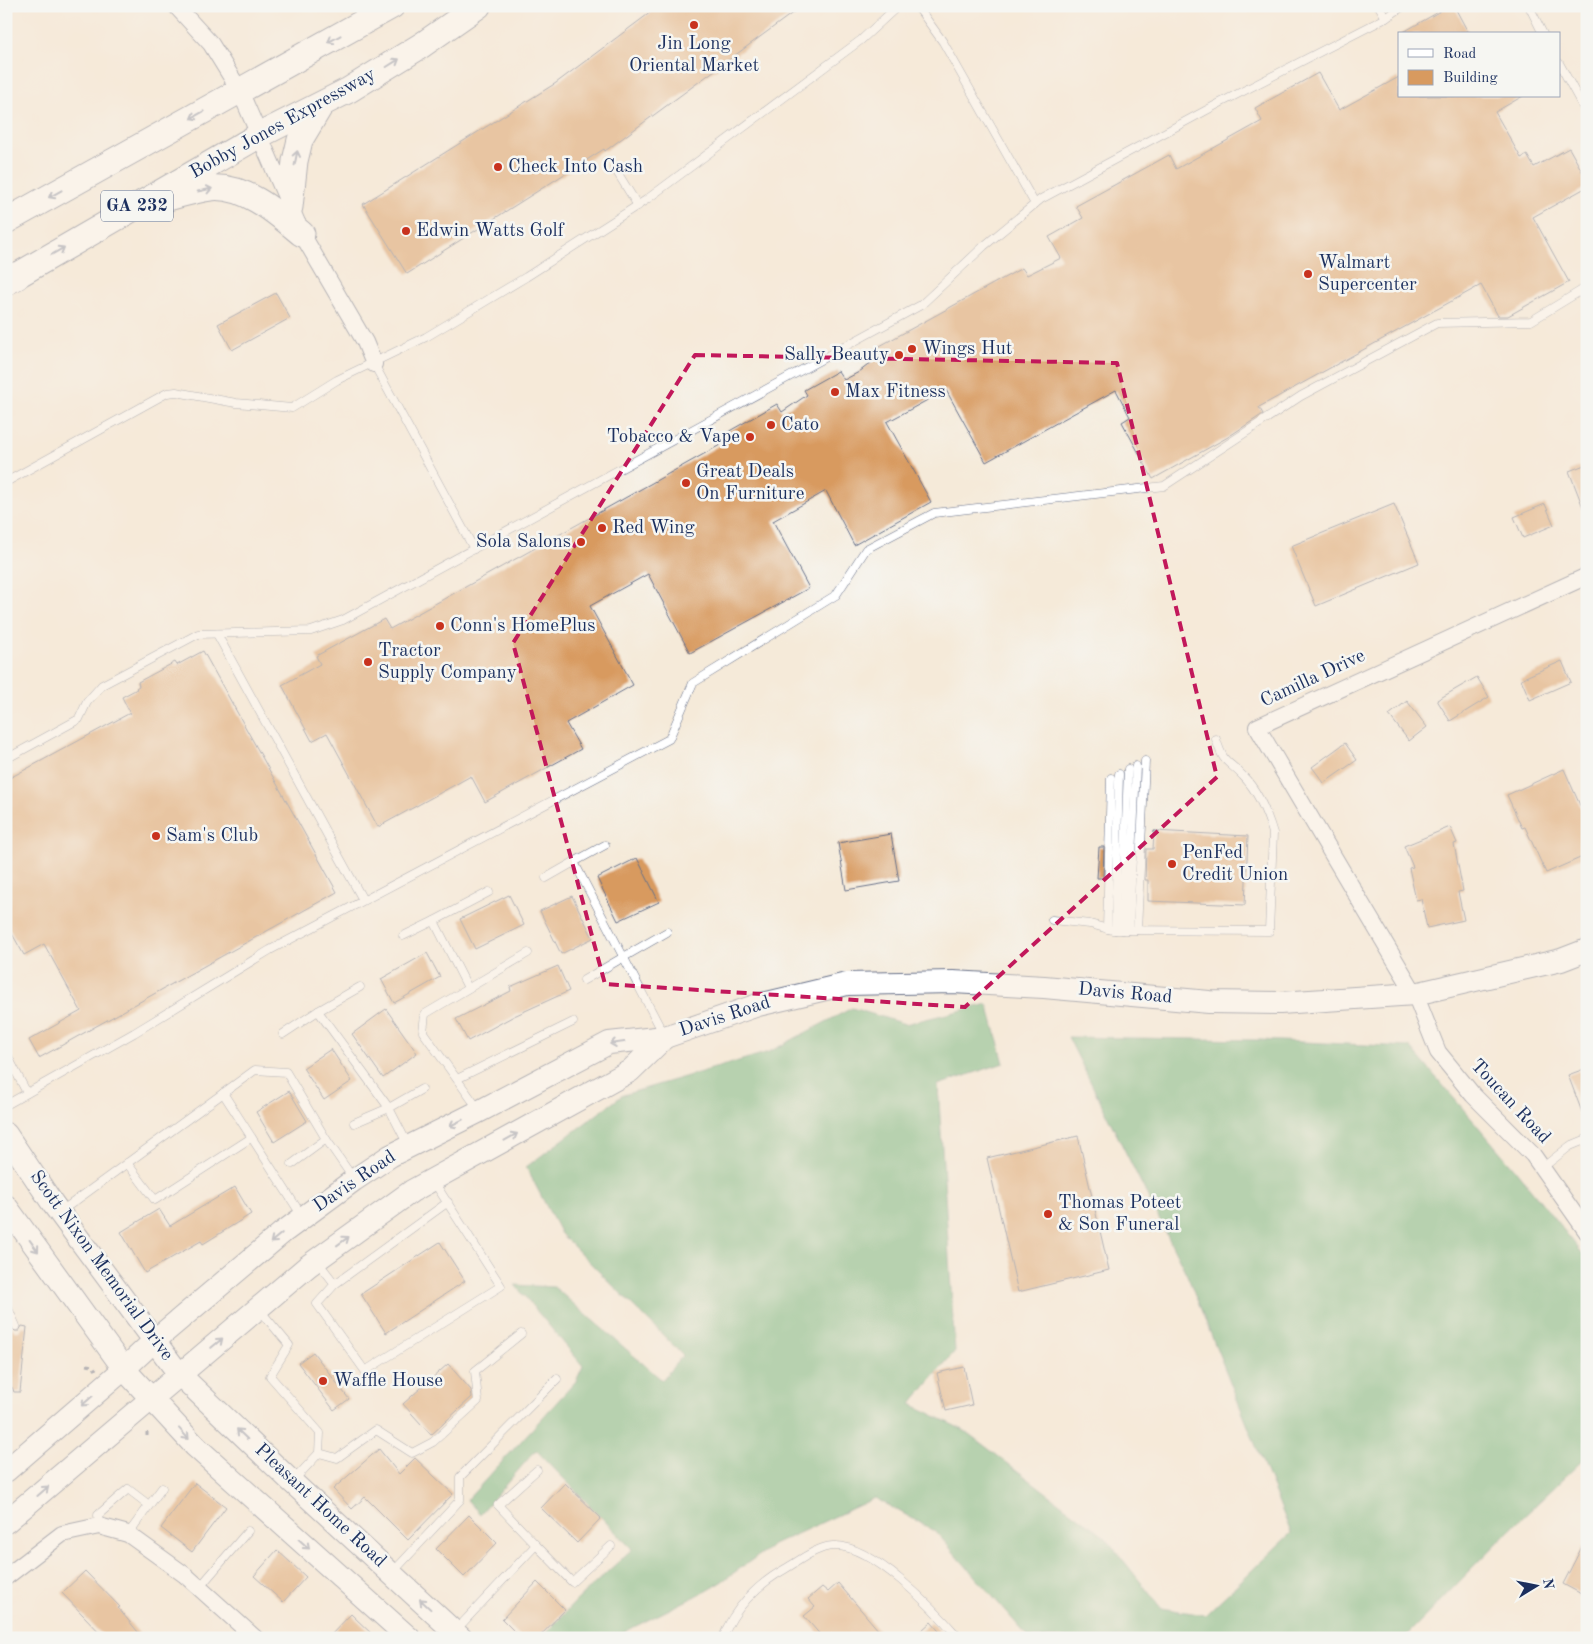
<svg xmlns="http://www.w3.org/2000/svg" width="1593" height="1644" viewBox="0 0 1593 1644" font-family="'Old Standard TT',serif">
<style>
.forest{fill:#6bb47c;stroke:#43726d}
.building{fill:#d89a5f}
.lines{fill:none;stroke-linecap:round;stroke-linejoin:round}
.lane-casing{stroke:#677089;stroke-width:9}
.street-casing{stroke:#677089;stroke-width:18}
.secondary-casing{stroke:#677089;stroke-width:24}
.primary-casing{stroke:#677089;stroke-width:27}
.highway-casing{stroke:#677089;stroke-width:29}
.path{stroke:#677089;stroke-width:3;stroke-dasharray:4 4;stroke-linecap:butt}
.lane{stroke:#fff;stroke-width:8}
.street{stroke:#fff;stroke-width:16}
.secondary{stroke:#fff;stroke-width:22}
.primary{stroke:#fff;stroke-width:25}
.highway{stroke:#fff;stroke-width:28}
.oneway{stroke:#8d97ae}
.marked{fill:none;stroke:#c2185b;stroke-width:4;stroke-dasharray:10 6;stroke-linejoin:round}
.poi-dot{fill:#c8321e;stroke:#f6f6f2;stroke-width:2}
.labels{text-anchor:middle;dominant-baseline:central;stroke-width:5;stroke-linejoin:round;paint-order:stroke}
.shield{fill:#f6f6f2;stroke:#5d6b8a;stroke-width:1}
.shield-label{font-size:18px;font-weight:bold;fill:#1b2f5e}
.poi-label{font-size:19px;fill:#1b2f5e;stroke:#f6f6f2;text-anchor:start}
.street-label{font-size:19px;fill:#1b2f5e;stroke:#f6f6f2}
</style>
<rect width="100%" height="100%" fill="#f6f6f2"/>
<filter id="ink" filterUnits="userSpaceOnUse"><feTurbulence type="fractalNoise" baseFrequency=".02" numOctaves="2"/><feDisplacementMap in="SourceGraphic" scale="10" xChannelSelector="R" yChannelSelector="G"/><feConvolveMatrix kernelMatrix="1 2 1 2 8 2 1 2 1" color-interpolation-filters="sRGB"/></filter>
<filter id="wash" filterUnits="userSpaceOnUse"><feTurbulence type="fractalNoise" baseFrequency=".0096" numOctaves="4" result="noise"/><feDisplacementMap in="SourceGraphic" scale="20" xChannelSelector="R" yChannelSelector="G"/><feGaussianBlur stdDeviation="1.12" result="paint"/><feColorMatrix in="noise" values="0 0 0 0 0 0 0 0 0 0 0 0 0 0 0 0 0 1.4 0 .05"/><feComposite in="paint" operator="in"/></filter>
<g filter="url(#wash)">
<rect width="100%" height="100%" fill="#f5ead9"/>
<!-- forest -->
<path class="forest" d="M988 1004 1004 1063 938 1085 955 1351 911 1404 965 1431 1105 1537 1161 1608 1205 1615 1291 1533 1187 1275 1068 1037 1260 1040 1410 1047 1513 1167 1587 1259V1456L1518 1522 1404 1638H1029L935 1531 875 1498 773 1545 714 1587 612 1638H541L577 1600 632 1549 536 1450 480 1514 467 1500 576 1381 583 1366 515 1285 554 1287 662 1380 683 1355 561 1234 526 1167 623 1095 769 1052 852 1008 905 1024Z"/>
<g id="blocks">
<!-- building -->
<g class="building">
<path d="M659 6H802L605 151 604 149 407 274 363 204 556 83Z"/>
<path d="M1449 6H1454L1469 34H1400Z"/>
<path d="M1318 73 1339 110 1399 77V96H1523L1495 112 1521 158 1527 155 1534 167 1569 148 1587 180V187L1533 217 1569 282 1508 316H1498L1481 285 1259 407 1263 414 1228 437 1153 479 1122 422 1130 417 1116 390 986 462 946 390 887 422 931 502 854 545 826 491 773 521 809 588 690 653 648 574 590 606 633 685 566 723 581 749 485 802 471 776 378 827 327 733 312 741 282 685 320 664 316 656 384 619 390 629 729 440 726 433 777 404 782 412 807 395 804 390 838 371 844 380 859 372 872 362 867 353 1022 268 1027 275 1061 258 1049 237 1083 218 1076 206 1169 155 1176 169 1262 121 1255 108Z"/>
<path d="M276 293 290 318 232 350 218 324Z"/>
<path d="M1587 464V514L1586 515 1569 471Z"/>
<path d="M1394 504 1419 563 1316 606 1291 546Z"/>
<path d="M1545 504 1554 525 1523 538 1514 517Z"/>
<path d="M203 651 337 892 39 1058 29 1040 81 1011 44 944 24 955 6 923V780L130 713 122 697 137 689 136 688 139 686 138 682 175 662 177 665Z"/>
<path d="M1562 661 1571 682 1530 700 1521 679Z"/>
<path d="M1477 677 1489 697 1450 721 1437 700Z"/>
<path d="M1407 701 1427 727 1409 741 1389 715Z"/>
<path d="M1345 743 1357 760 1324 783 1312 767Z"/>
<path d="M1564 769 1587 821V855L1546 873 1525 827 1522 828 1507 795Z"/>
<path d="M1450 827 1457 843 1454 844 1463 891 1458 892 1464 920 1427 928 1421 899 1416 900 1409 868 1413 867 1404 846Z"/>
<path d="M1154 831 1248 836 1245 905 1148 901V880H1145L1146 849H1153Z"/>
<path d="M891 834 899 881 846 890 838 843Z"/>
<path d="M1099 847H1104L1103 878H1097Z"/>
<path d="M637 858 659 902 618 921 597 878Z"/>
<path d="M509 895 524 925 475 949 460 919Z"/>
<path d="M572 896 593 938 561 954 540 911Z"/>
<path d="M427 953 440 977 394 1003 381 979Z"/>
<path d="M558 966 569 991 514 1016 468 1041 456 1019 511 991 510 987Z"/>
<path d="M386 1009 417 1053 383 1078 352 1034Z"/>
<path d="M331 1049 352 1081 324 1100 303 1068Z"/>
<path d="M1587 1068V1120H1585L1568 1075Z"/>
<path d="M289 1091 307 1121 274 1142 256 1112Z"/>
<path d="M1078 1136 1109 1270 1018 1292 987 1158Z"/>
<path d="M235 1187 251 1214 203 1244 201 1241 145 1273 121 1232 159 1209 170 1226Z"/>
<path d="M440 1242 465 1281 386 1333 361 1294Z"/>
<path d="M6 1325H9L15 1331H19L22 1326 27 1327 20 1392H14L12 1387 6 1386Z"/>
<path d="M313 1352 349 1399 334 1410 298 1363Z"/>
<path d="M448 1364 471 1390 472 1397 431 1435 403 1404Z"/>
<path d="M964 1367 972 1405 946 1411 937 1373Z"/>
<path d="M379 1449 399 1474 415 1458 453 1494 408 1540 365 1497 352 1509 333 1489Z"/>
<path d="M195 1483 226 1507 192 1552 161 1528Z"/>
<path d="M565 1483 601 1518 577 1543 541 1508Z"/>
<path d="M469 1515 497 1543 464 1577 436 1549Z"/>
<path d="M1587 1537V1597L1563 1584Z"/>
<path d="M277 1550 306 1577 283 1602 254 1576Z"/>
<path d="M85 1571 120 1607 118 1608 143 1638H105L62 1593Z"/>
<path d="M537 1582 565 1610 538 1638H521L502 1619Z"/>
<path d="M838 1583 885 1638H823L804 1616 815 1607 808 1599 822 1587 828 1592Z"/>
<path d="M351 1614 376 1638H328Z"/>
<path d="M931 1622 945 1638H913Z"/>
</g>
</g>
</g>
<g filter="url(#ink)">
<use href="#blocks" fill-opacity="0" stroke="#677089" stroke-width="1"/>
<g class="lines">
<!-- lane casing -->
<g class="lane-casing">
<g id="lane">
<path d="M917 6 943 42 1035 204"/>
<path d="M1379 6 1386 18"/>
<path d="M1529 6 1543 34"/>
<path d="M1559 63 1587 114"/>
<path d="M614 167 638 206"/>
<path d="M374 364 474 549"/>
<path d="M6 482 167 393 176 392 236 403 292 408 337 380 426 337 526 277 646 200 861 40 898 6"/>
<path d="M217 634 363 900"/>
<path d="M6 759 79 719 87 702 102 685 198 634 311 631 343 620 921 305 984 246 1041 199 1218 104 1386 18 1403 6"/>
<path d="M605 845 574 862 664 1035"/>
<path d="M546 878 574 862"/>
<path d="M1052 920 1090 924 1112 930 1269 931 1273 833C1267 813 1258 791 1243 776 1227 759 1224 765 1216 739"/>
<path d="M1107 929 1111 778"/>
<path d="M1115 930 1119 774"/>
<path d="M1122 930 1128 769"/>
<path d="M1129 930 1136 766"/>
<path d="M1137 930 1145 761"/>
<path d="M403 936 434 921"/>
<path d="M584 980 667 932"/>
<path d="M360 987 318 1011 389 1108 408 1145"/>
<path d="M468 988 434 921 489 892"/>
<path d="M283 1034 318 1011"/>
<path d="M6 1053 27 1093"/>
<path d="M457 1079 573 1022"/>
<path d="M223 1093 302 1216"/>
<path d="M6 1105 134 1033 270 950 669 739 693 683 836 595 866 549 934 513 1164 486 1301 396 1437 323 1531 321 1587 287"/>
<path d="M479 1110 423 1032 425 1014 528 953"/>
<path d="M354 1123 389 1108 422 1089"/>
<path d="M127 1163 155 1200 251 1138"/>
<path d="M292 1164 326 1139"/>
<path d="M1542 1168 1570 1146 1587 1139"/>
<path d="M434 1182 501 1286 365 1371 317 1304 335 1284 448 1202"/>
<path d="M60 1212 255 1070 286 1072 326 1139 353 1178"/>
<path d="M6 1235 18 1227"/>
<path d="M318 1262 335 1284"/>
<path d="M6 1304 16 1326"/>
<path d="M259 1309 289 1345 270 1376 320 1433 319 1453 294 1480"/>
<path d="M6 1393 8 1391"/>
<path d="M319 1453 337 1458 376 1430 412 1453 433 1442 478 1401 475 1371 521 1334"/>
<path d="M99 1526 98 1515 128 1489 149 1505"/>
<path d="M128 1534 162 1488"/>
<path d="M536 1545 498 1505 537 1470"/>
<path d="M393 1572 460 1500V1477L557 1379"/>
<path d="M199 1588 248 1531"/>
<path d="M456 1630 536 1545 572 1582 611 1546"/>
<path d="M723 1638C733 1609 758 1584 785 1569 799 1561 816 1547 833 1546 871 1543 935 1610 959 1638"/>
</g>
</g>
<!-- street casing -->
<g class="street-casing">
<g id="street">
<path d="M176 6 211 44 240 91 302 234 365 342 374 364"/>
<path d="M1587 576 1257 727 1415 994 1438 1052 1473 1095 1533 1155 1587 1232"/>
<path d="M6 1577 62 1534 99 1526 128 1534 185 1575 255 1638"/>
</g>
</g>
<!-- secondary casing -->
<g class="secondary-casing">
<g id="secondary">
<path d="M6 1134 53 1204 179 1374 292 1482 461 1638"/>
<path d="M6 1206 124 1369 195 1446 409 1638"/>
<path d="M6 1471 124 1369 154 1341 282 1233 354 1180 390 1156 480 1111 609 1043 665 1037 758 1005 847 984 953 982 1044 987 1209 1002 1280 1003 1415 994 1561 960 1587 950"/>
<path d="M6 1522 308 1266 412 1191 630 1071 665 1037"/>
</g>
</g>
<!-- primary casing -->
<g class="primary-casing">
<g id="primary">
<path d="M164 199C179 195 195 190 210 188 245 184 278 214 302 234"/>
<path d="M290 207 295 161 300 140 321 105"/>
<path d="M6 221 392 6"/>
<path d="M6 282 258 136 349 90 422 45 478 6"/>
</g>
</g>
<!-- highway casing -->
<g class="highway-casing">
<path id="highway" d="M6 281 16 276"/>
</g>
<!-- path -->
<g class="path">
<path d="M87 1365 93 1366 96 1370"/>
<path d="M147 1436V1430"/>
</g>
<!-- lane -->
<use href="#lane" class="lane"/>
<!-- street -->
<use href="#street" class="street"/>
<!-- secondary -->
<use href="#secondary" class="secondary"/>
<!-- primary -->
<use href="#primary" class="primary"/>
<!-- highway -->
<use href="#highway" class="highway"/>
</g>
<!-- one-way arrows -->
<defs><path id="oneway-shaft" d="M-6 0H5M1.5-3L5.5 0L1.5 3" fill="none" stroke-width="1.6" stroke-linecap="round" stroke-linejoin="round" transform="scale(1.25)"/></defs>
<g class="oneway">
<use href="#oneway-shaft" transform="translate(334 39) rotate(151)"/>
<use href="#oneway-shaft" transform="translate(393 63) rotate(-32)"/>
<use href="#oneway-shaft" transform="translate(197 115) rotate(151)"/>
<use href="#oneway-shaft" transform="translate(296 158) rotate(-79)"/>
<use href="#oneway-shaft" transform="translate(205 190) rotate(-11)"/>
<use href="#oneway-shaft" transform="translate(55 194) rotate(151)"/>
<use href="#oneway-shaft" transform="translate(58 251) rotate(-30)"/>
<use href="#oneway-shaft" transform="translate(617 1043) rotate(172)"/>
<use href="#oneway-shaft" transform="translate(456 1123) rotate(154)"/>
<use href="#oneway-shaft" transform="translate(511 1137) rotate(-29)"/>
<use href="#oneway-shaft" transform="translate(276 1238) rotate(140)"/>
<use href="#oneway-shaft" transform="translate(343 1241) rotate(-36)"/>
<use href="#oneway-shaft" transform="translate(34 1246) rotate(54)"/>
<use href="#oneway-shaft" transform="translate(217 1343) rotate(-40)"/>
<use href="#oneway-shaft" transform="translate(87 1401) rotate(139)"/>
<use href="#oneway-shaft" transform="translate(184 1434) rotate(48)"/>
<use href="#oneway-shaft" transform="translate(242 1434) rotate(-136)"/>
<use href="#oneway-shaft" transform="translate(43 1491) rotate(-41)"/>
<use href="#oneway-shaft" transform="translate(304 1544) rotate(42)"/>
<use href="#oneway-shaft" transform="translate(425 1604) rotate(-137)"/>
</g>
</g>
<!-- marked area -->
<path d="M0 0H1593V1644H0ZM695 355 1117 363 1217 777 965 1007 605 984 513 643Z" fill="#f5ead9" fill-opacity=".55" fill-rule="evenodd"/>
<path class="marked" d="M695 355 1117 363 1217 777 965 1007 605 984 513 643Z"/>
<!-- markers -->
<g class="poi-dot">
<circle cx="694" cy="25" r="5"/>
<circle cx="498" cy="167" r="5"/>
<circle cx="406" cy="231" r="5"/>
<circle cx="1308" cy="274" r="5"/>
<circle cx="912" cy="349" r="5"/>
<circle cx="899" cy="355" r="5"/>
<circle cx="835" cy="392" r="5"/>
<circle cx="771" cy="425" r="5"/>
<circle cx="750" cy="437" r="5"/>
<circle cx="686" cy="483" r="5"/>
<circle cx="602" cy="528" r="5"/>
<circle cx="581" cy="542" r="5"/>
<circle cx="440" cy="626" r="5"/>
<circle cx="368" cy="662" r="5"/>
<circle cx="156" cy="836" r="5"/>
<circle cx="1172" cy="864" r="5"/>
<circle cx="1048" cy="1214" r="5"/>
<circle cx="323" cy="1381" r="5"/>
</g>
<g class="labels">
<!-- shield labels -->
<rect class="shield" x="101" y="190.5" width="72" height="31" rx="4"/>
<g class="shield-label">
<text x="137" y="206">GA 232</text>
</g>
<!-- poi labels -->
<g class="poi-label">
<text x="694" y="44" text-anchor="middle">Jin Long<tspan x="694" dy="22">Oriental Market</tspan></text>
<text x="508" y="167">Check Into Cash</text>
<text x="416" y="231">Edwin Watts Golf</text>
<text x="1318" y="263">Walmart<tspan x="1318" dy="22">Supercenter</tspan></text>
<text x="922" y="349">Wings Hut</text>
<text x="889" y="355" text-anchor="end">Sally Beauty</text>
<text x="845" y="392">Max Fitness</text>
<text x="781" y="425">Cato</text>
<text x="740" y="437" text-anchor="end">Tobacco &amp; Vape</text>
<text x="696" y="472">Great Deals<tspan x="696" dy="22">On Furniture</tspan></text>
<text x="612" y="528">Red Wing</text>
<text x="571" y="542" text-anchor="end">Sola Salons</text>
<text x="450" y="626">Conn's HomePlus</text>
<text x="378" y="651">Tractor<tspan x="378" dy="22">Supply Company</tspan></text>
<text x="166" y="836">Sam's Club</text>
<text x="1182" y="853">PenFed<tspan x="1182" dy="22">Credit Union</tspan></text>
<text x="1058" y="1203">Thomas Poteet<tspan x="1058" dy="22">&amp; Son Funeral</tspan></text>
<text x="333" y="1381">Waffle House</text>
</g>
<!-- street labels -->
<g class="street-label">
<text transform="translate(283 124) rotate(-29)">Bobby Jones Expressway</text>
<text transform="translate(1313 679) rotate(-25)">Camilla Drive</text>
<text transform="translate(1125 994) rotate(5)">Davis Road</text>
<text transform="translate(725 1017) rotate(-18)">Davis Road</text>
<text transform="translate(1510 1102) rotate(47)">Toucan Road</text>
<text transform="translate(355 1182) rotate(-34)">Davis Road</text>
<text transform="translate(101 1266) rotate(54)">Scott Nixon Memorial Drive</text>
<text transform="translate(320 1506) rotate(43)">Pleasant Home Road</text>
</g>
</g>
<!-- margin -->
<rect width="1593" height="1644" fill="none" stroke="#f6f6f2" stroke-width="25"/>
<!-- legend -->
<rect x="1398" y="32" width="162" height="65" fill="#f6f6f2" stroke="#9ea6b7"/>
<rect x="1408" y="49" width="25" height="8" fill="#ffffff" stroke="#9ea6b7"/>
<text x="1443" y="58" font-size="15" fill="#1b2f5e">Road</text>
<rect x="1408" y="70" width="25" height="15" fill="#d89a5f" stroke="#9ea6b7"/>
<text x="1443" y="82" font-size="15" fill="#1b2f5e">Building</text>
<!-- north arrow -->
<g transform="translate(1536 1586) rotate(80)" stroke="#f6f6f2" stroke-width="4" paint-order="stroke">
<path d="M0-4L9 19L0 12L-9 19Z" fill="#1b2f5e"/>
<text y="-8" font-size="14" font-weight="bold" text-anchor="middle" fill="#1b2f5e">N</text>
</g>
</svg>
